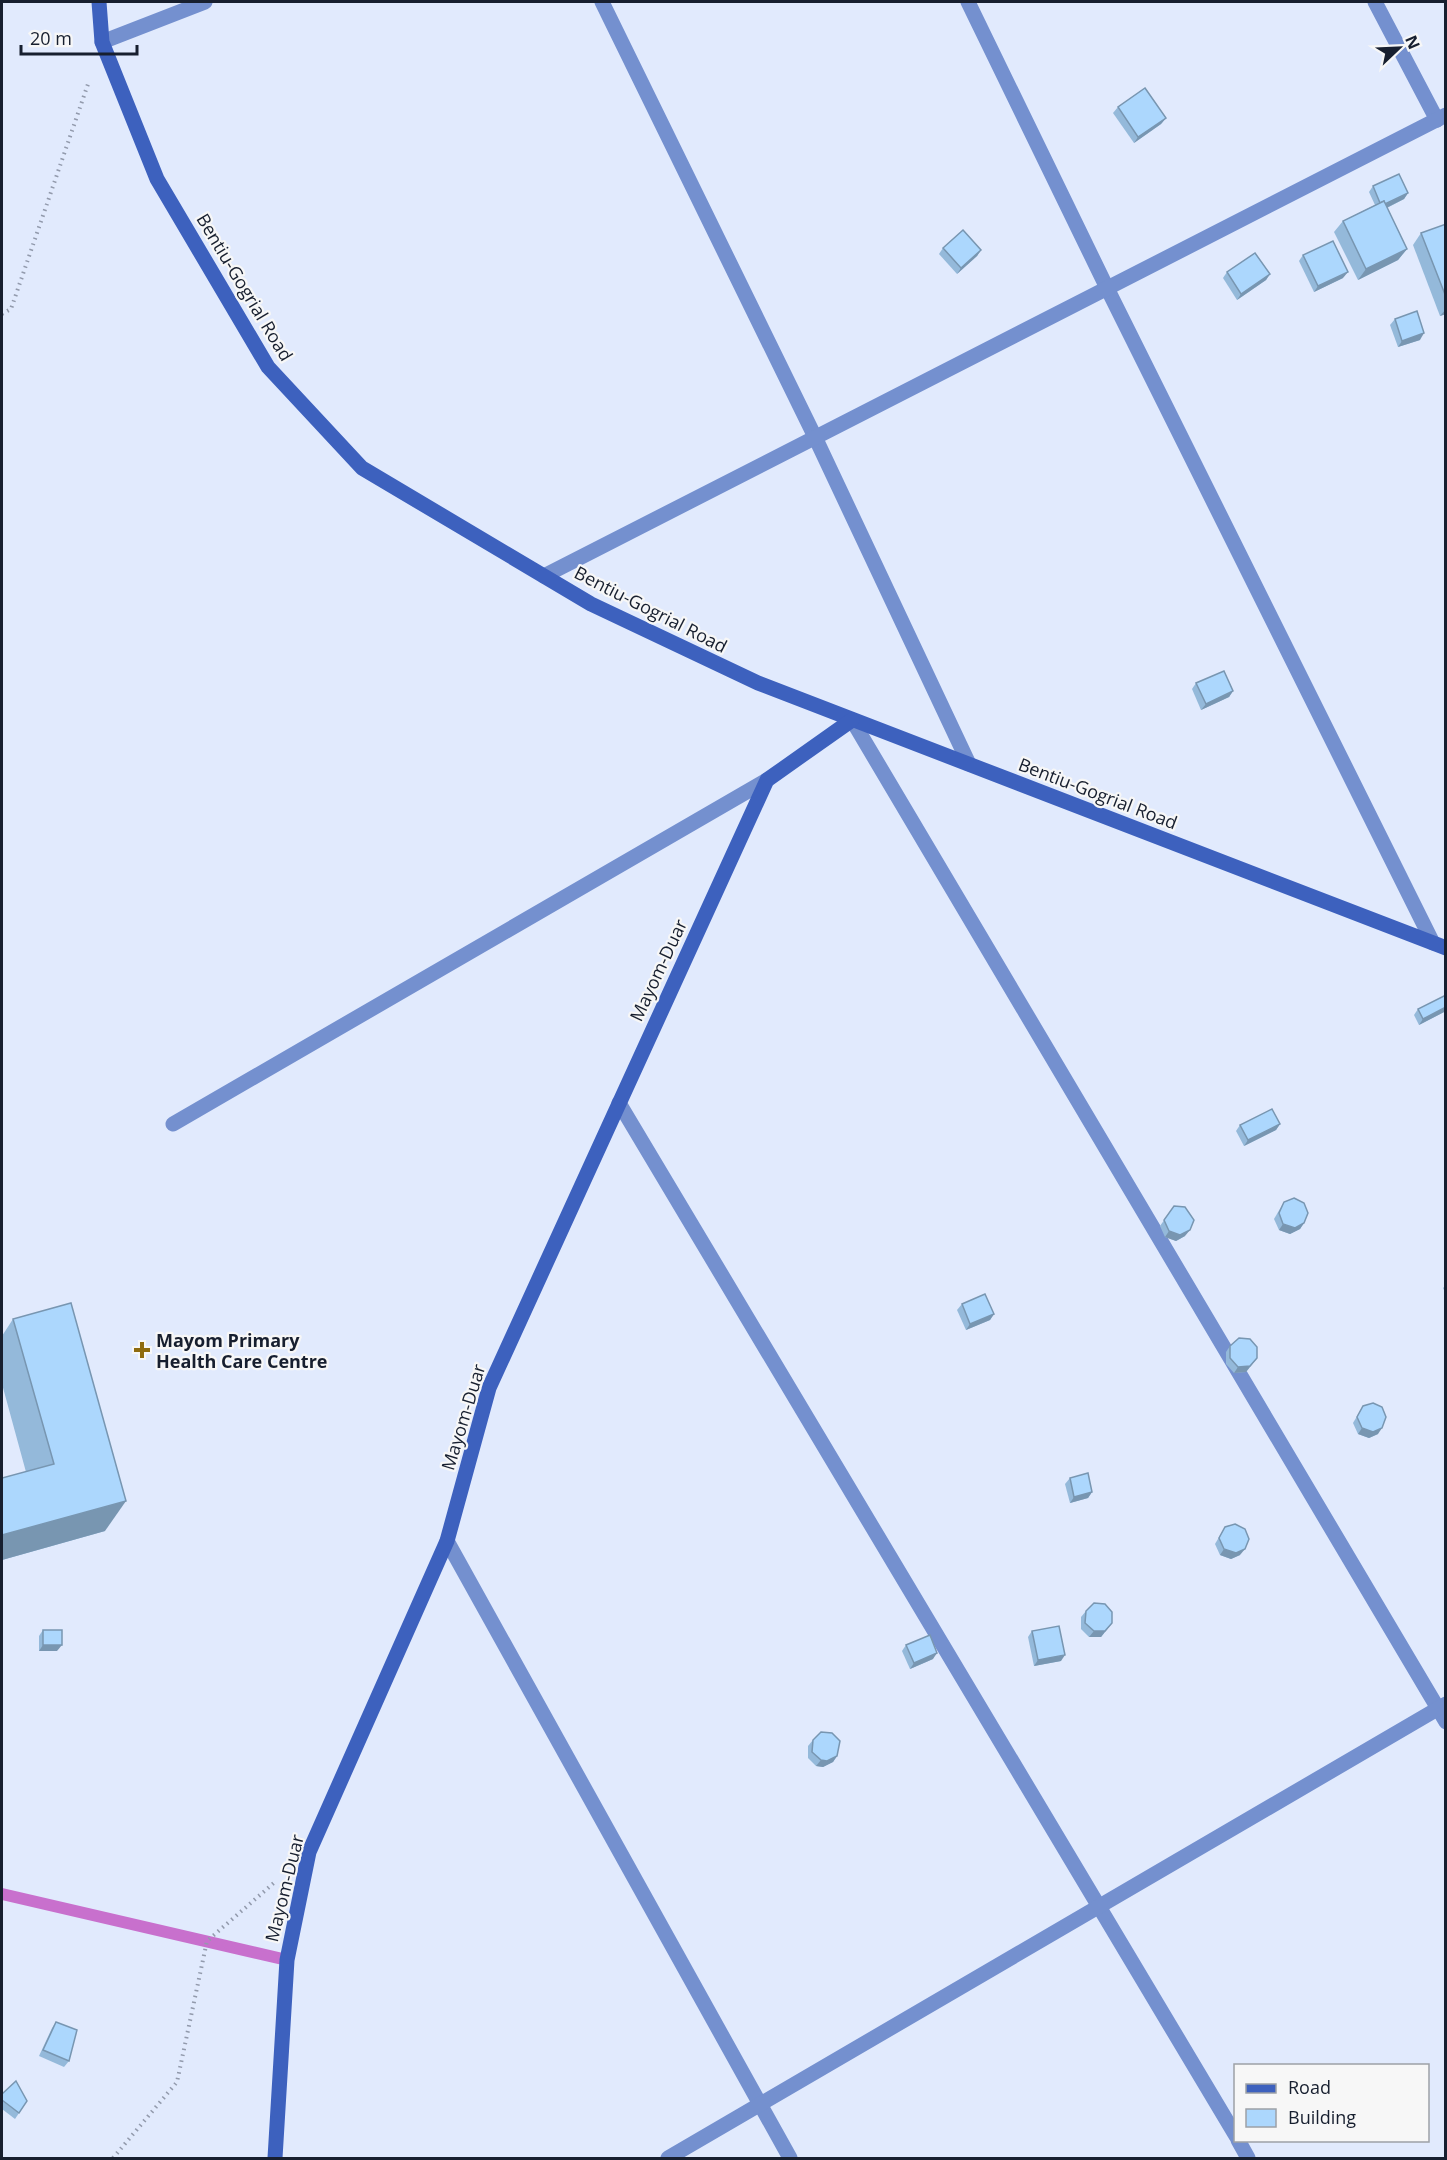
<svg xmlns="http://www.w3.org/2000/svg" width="1447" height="2160" viewBox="0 0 1447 2160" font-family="'Open Sans',sans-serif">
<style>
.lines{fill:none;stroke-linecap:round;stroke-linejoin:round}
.stream{stroke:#c870cd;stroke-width:12}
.path{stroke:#929aac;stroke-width:4;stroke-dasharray:1.5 4.5;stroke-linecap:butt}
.street{stroke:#7490cf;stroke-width:15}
.secondary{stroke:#3d61be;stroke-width:15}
.wall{fill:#94b9da}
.shaded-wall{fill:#7896b1}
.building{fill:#acd7fd;stroke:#7896b1;stroke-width:1.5}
.poi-dot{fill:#8e6b0f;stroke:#f7f7f7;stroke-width:2}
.labels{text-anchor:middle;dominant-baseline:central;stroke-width:4.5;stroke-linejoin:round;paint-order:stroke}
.street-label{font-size:18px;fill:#171f2f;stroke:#f7f7f7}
.poi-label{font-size:18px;font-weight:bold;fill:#171f2f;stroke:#f7f7f7;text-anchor:start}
</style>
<rect width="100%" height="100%" fill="#e1eafd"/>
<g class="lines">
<!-- stream -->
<path class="stream" d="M2 1894 287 1960"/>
<!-- path -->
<g class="path">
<path d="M2 314 11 309 88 84"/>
<path d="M113 2158 177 2082 207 1941 275 1882"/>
</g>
<!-- street -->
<g class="street">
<path d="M602 2 815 437 969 764"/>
<path d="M968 2 1107 288 1433 943"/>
<path d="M1375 2 1437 120"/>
<path d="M102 42 205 2"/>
<path d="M544 576 1446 115"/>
<path d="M852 720 1446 1722"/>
<path d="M619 1103 1236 2136"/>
<path d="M173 1124 767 780"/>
<path d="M447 1541 790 2158"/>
<path d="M1238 2140 1248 2158"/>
<path d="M668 2158 1446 1704"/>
</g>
<!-- secondary -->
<g class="secondary">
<path d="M99 2 102 42 157 179 268 367 362 468 591 604 758 683 1446 948"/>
<path d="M275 2158 287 1960 309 1852 447 1541 489 1388 767 780 852 720"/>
</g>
</g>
<!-- wall -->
<g class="wall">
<path d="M1118 107 1166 118 1161 124 1134 143 1113 113Z"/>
<path d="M1373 186 1408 193 1404 199 1387 208 1407 249 1398 260 1358 280 1334 232 1343 221 1375 205 1369 192Z"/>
<path d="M1446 224V314L1440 316 1413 245 1421 233Z"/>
<path d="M943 248 981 250 977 256 957 274 939 254Z"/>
<path d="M1303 255 1343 278 1314 292 1299 261Z"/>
<path d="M1227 272 1270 274 1266 280 1237 300 1223 278Z"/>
<path d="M1395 319 1420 340 1398 347 1390 325Z"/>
<path d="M1196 683 1233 691 1229 697 1201 710 1192 689Z"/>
<path d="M1446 995V1011L1419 1025 1414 1015 1418 1009Z"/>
<path d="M1280 1124 1276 1130 1244 1146 1236 1131 1240 1125Z"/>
<path d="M1284 1202 1304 1223 1300 1229 1290 1234 1279 1230 1274 1219Z"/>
<path d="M1174 1206 1185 1236 1176 1241 1165 1237 1160 1226Z"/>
<path d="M1446 1285V1294L1443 1288Z"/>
<path d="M962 1304 994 1314 990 1320 966 1330 957 1310Z"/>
<path d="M13 1319 105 1531 2 1560V1478L26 1472 2 1384V1336Z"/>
<path d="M1230 1346 1257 1358 1246 1372 1234 1373 1226 1364V1352Z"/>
<path d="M1363 1406 1378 1434 1369 1438 1358 1434 1353 1423Z"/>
<path d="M1070 1478 1092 1492 1088 1498 1070 1503 1065 1484Z"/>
<path d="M1225 1527 1240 1555 1231 1559 1220 1555 1215 1544Z"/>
<path d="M1086 1611 1112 1623 1101 1637H1089L1081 1629V1617Z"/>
<path d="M43 1630 57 1651H39V1636Z"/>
<path d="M1032 1631 1061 1661 1034 1666 1028 1637Z"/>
<path d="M906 1645 933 1659 910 1669 902 1651Z"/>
<path d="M813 1740 837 1756 833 1762 823 1767 816 1766 808 1758V1746Z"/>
<path d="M56 2022 69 2061 64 2067 39 2056 52 2028Z"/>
<path d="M2 2094 27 2101 15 2119 2 2109Z"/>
</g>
<!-- shaded-wall -->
<g class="shaded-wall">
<path d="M1166 118 1161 124 1134 143 1138 137Z"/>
<path d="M1408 193 1404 199 1378 212 1382 206Z"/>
<path d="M1407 249 1398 260 1358 280 1366 269Z"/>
<path d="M981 250 977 256 957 274 961 268Z"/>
<path d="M1348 272 1343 278 1314 292 1318 286Z"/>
<path d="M1270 274 1266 280 1237 300 1241 294Z"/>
<path d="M1446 309V314L1440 316Z"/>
<path d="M1424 333 1420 340 1398 347 1402 341Z"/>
<path d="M1233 691 1229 697 1201 710 1206 704Z"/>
<path d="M1446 1007V1011L1419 1025 1423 1019Z"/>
<path d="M1280 1124 1276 1130 1244 1146 1248 1140Z"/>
<path d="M1304 1223 1300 1229 1290 1234 1279 1230 1283 1224Z"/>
<path d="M1190 1230 1185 1236 1176 1241 1165 1237 1169 1231Z"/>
<path d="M994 1314 990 1320 966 1330 970 1324Z"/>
<path d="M1257 1358 1246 1372 1234 1373 1238 1367Z"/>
<path d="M1362 1428H1382L1378 1434 1369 1438 1358 1434Z"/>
<path d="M1092 1492 1088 1498 1070 1503 1074 1497Z"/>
<path d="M126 1501 105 1531 2 1560V1535Z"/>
<path d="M1224 1549H1245L1240 1555 1231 1559 1220 1555Z"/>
<path d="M1112 1623 1101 1637H1089L1094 1631Z"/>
<path d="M43 1645H62L57 1651H39Z"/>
<path d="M937 1653 933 1659 910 1669 914 1663Z"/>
<path d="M1065 1655 1061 1661 1034 1666 1038 1660Z"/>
<path d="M837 1756 833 1762 823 1767 816 1766 821 1760Z"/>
</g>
<!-- building -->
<g class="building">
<path d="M1145 88 1166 118 1138 137 1118 107Z"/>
<path d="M1399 174 1408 193 1385 204 1384 201 1380 203 1373 186Z"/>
<path d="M1384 201 1407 249 1366 269 1343 221Z"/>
<path d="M1446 224V297L1421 233Z"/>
<path d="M963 230 981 250 961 268 943 248Z"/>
<path d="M1333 241 1348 272 1318 286 1303 255Z"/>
<path d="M1255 253 1270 274 1241 294 1227 272Z"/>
<path d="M1417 311 1424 333 1402 341 1395 319Z"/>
<path d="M1224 671 1233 691 1206 704 1196 683Z"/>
<path d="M1446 995V1007L1423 1019 1418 1009Z"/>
<path d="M1272 1109 1280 1124 1248 1140 1240 1125Z"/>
<path d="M1294 1198 1304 1203 1308 1213 1304 1223 1295 1228 1283 1224 1279 1213 1284 1202Z"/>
<path d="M1174 1206 1185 1207 1194 1220 1190 1230 1180 1235 1169 1231 1164 1220Z"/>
<path d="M985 1294 994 1314 970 1324 962 1304Z"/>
<path d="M71 1303 126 1501 2 1535V1478L54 1464 13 1319Z"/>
<path d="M1239 1338 1250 1339 1257 1347V1358L1250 1366 1238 1367 1230 1358V1346Z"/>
<path d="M1373 1403 1382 1407 1386 1417 1382 1428 1373 1432 1362 1428 1357 1417 1363 1406Z"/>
<path d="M1088 1473 1092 1492 1074 1497 1070 1478Z"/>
<path d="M1235 1524 1245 1529 1249 1539 1245 1549 1236 1553 1224 1549 1219 1538 1225 1527Z"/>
<path d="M1094 1603 1105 1604 1112 1612V1623L1105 1631H1094L1085 1623 1086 1611Z"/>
<path d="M1059 1626 1065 1655 1038 1660 1032 1631Z"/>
<rect x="43" y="1630" width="19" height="15"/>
<path d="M930 1635 937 1653 914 1663 906 1645Z"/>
<path d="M821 1732 832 1733 840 1741 837 1756 827 1761 821 1760 812 1752 813 1740Z"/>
<path d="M56 2022 77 2030 69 2061 43 2050Z"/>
<path d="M16 2081 27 2101 19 2113 2 2100V2094Z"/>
</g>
<!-- markers -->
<path class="poi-dot" d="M139 1341h6v6h6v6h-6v6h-6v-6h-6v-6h6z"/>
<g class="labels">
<!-- street labels -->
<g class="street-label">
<text transform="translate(245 287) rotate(59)">Bentiu-Gogrial Road</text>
<text transform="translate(651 609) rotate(27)">Bentiu-Gogrial Road</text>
<text transform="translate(1098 793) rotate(21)">Bentiu-Gogrial Road</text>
<text transform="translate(658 970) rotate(-65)">Mayom-Duar</text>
<text transform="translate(463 1417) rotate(-73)">Mayom-Duar</text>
<text transform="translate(284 1888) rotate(-76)">Mayom-Duar</text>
</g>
<!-- poi labels -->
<g class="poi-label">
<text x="156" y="1340">Mayom Primary<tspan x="156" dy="21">Health Care Centre</tspan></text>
</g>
</g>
<!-- border -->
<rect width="1447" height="2160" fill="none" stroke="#171f2f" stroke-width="6"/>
<!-- legend -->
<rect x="1234" y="2064" width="195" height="78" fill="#f7f7f7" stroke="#9da1a7" stroke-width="1.5"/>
<rect x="1246" y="2084" width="30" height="9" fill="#3d61be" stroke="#9da1a7" stroke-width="1.5"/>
<text x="1288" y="2094" font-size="18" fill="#171f2f">Road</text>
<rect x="1246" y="2109" width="30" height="18" fill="#acd7fd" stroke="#9da1a7" stroke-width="1.5"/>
<text x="1288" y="2124" font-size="18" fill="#171f2f">Building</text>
<!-- north arrow -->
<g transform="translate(1399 48) rotate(67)" stroke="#f7f7f7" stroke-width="4.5" paint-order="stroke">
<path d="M0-4.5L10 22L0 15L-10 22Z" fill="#171f2f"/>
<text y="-9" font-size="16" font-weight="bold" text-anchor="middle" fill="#171f2f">N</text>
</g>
<!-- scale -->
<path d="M21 45v9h116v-9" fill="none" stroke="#171f2f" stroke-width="3"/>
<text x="30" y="45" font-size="18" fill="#171f2f" stroke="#f7f7f7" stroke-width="4.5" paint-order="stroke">20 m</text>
</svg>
